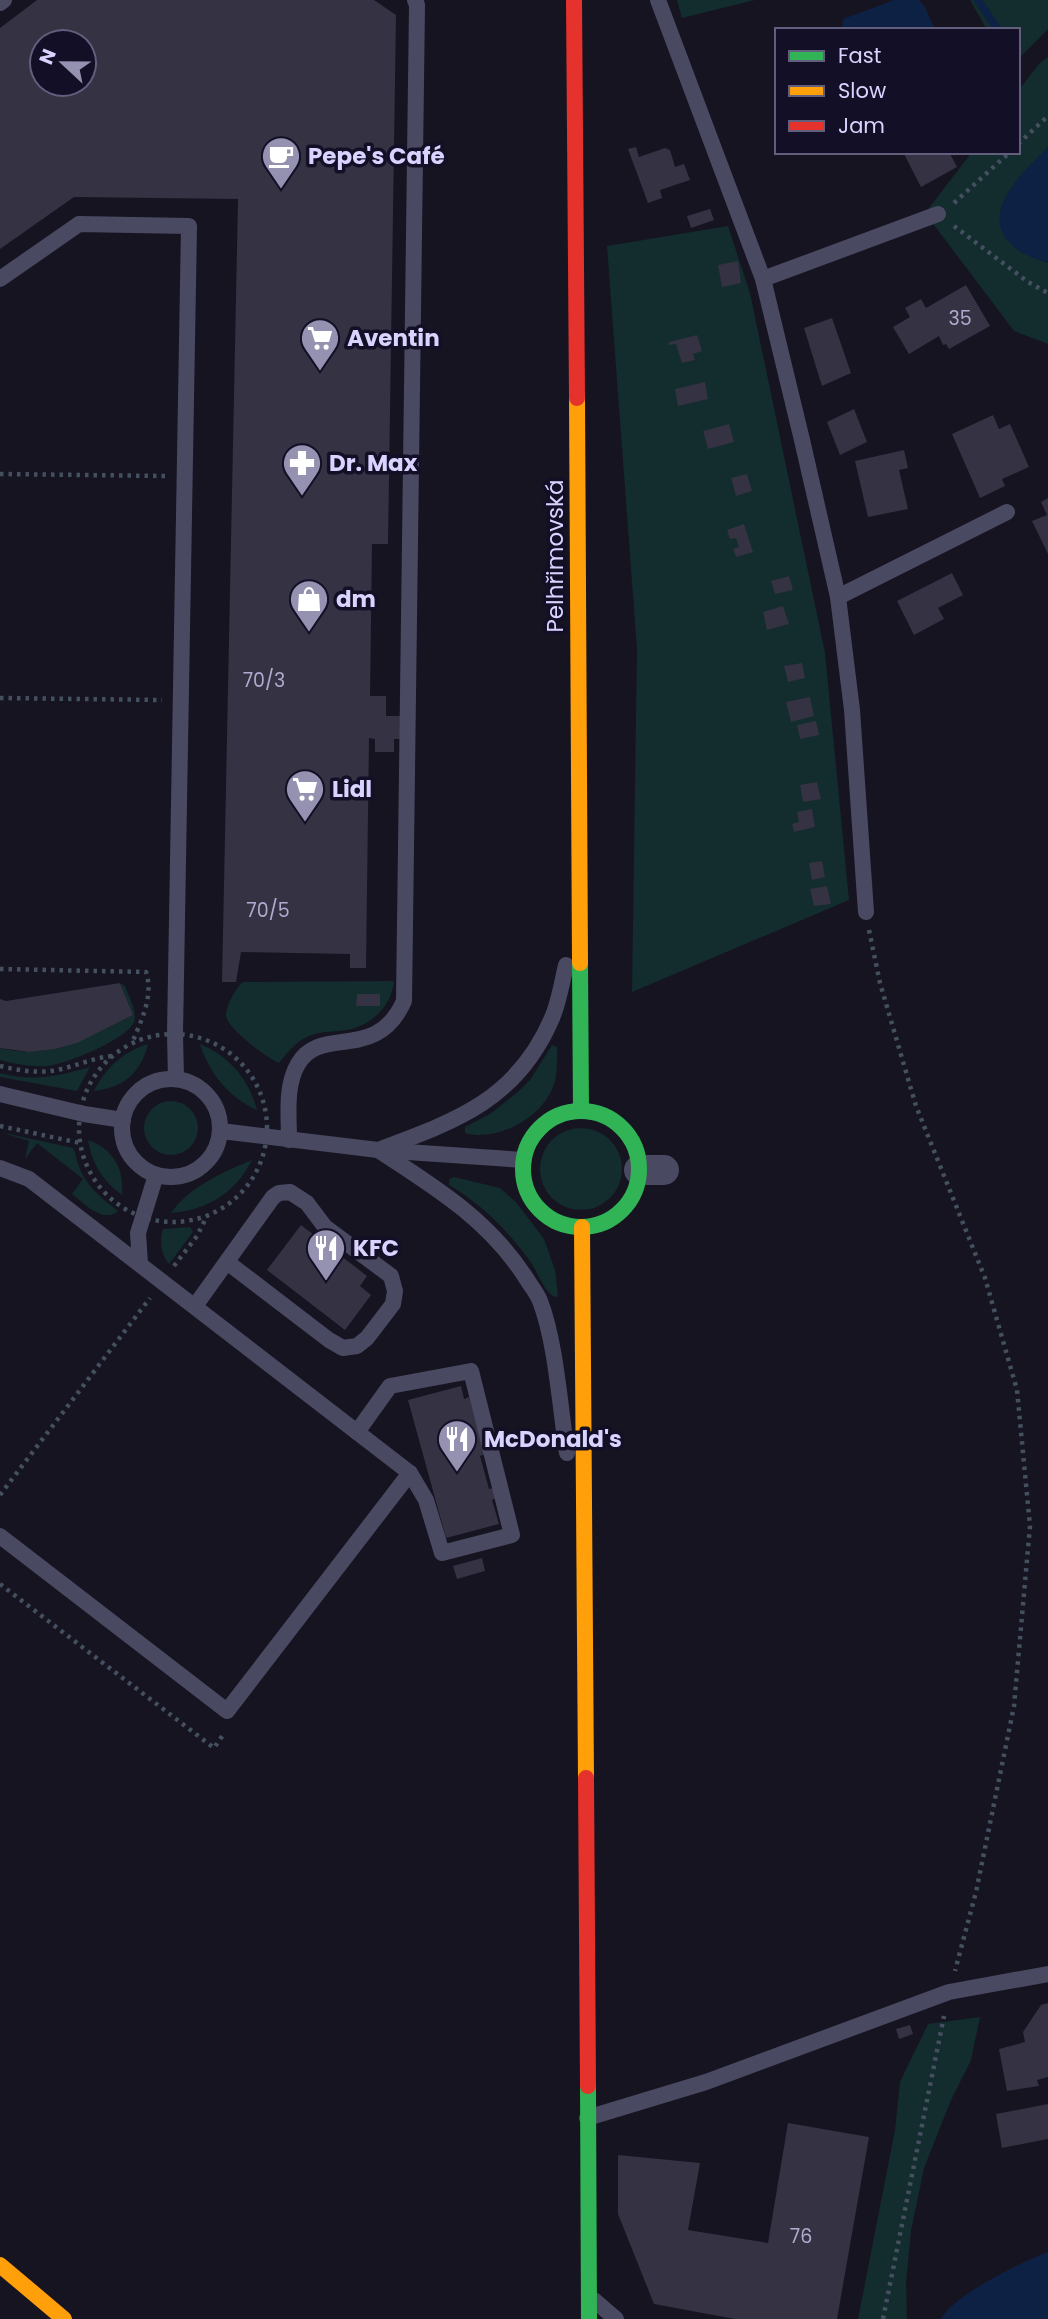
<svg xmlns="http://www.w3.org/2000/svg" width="1048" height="2319" viewBox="0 0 1048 2319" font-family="Poppins,sans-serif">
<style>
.green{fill:#132c2d}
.water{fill:#0d2144}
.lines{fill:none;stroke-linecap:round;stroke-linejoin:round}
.stream{stroke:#0d2144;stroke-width:8}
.building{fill:#343243;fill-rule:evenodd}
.path{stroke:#44505f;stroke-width:4.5;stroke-dasharray:3.5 5;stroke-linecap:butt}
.lane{stroke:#4a4962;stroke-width:16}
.street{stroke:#4a4962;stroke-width:30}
.fast{stroke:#30b455;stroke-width:16}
.slow{stroke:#ff9f0a;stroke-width:16}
.jam{stroke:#e5322d;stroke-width:16}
.labels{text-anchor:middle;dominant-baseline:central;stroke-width:7;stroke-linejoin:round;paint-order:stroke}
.number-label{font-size:19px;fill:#b0acd0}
.poi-label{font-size:23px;font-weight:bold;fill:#d9d4ff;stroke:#130f26;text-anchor:start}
.street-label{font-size:23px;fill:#d9d4ff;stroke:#130f26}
</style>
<rect width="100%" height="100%" fill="#161421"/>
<!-- green -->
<g class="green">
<path d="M677 0H755L682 18Z"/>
<path d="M970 0H1048V29L1018 59V30H987Z"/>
<path d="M1048 57V147L1008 193 1020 252 1048 263V344L1014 331 925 213 972 152H1018V91L1039 64Z"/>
<path d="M728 226 750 293 825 653 849 900 632 992 637 649 607 246Z"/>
<path d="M394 981C392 1003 376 1021 355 1028 341 1033 325 1030 312 1035 298 1039 288 1052 279 1063 267 1058 227 1028 226 1016 226 1006 235 989 243 982Z"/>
<path d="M120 983 125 986C128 995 138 1013 134 1022 126 1040 68 1063 48 1066 33 1067 14 1064 0 1060V1048C49 1061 91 1036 133 1015Z"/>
<path d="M148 1044C141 1073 123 1088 94 1091 106 1067 123 1052 148 1044Z"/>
<path d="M200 1044C230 1057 248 1078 257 1110 229 1098 209 1073 200 1044Z"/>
<path d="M552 1045 557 1047C557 1063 558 1081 549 1095 535 1121 494 1142 465 1133V1127L490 1114 519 1091 530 1080Z"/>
<path d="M90 1067 77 1091 0 1077V1073C33 1082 58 1076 90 1067Z"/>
<circle cx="171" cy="1128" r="27"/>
<circle cx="581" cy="1169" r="41"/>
<path d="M0 1132 73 1148C76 1153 76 1158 78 1164 85 1185 101 1198 118 1211 103 1224 85 1204 72 1194L83 1179 37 1143 25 1159 29 1141Z"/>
<path d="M88 1140C113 1149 124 1168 122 1195 102 1180 92 1164 88 1140Z"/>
<path d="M252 1160C235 1193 208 1210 171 1213 189 1187 223 1172 252 1160Z"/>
<path d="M454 1177 500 1188 516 1202 544 1239 555 1270 558 1295 556 1297C546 1296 538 1273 532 1264 510 1233 482 1204 449 1185V1179Z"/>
<path d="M190 1227 193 1232 169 1264C161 1254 159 1242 163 1229Z"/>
<path d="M980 2017 971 2060 951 2100 924 2168 911 2231 906 2283 907 2319H858L895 2130 900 2082 928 2024Z"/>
</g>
<!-- water -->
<g class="water">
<path d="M894 0H919L925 7 935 30H842L843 19Z"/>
<path d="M1048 147V263C1038 259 1026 256 1018 250 973 217 1021 174 1048 147Z"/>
<path d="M1048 2252V2319H941C952 2296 1023 2261 1048 2252Z"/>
</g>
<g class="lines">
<!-- stream -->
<path class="stream" d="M978 0 998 30"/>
</g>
<!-- building -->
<g class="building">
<path d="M37 0H374L396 15 388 544H372L370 696H386V716H405V739H394V752H375V739L369 738 366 968H350V954L241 952 236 982H222L238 199 74 197 0 249V28ZM42 42H84V84H42Z"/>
<path d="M636 147 639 157 665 148 670 150 675 167 684 164 690 180 660 190 662 198 648 203 628 149Z"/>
<path d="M903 152H949L957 167 921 187Z"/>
<path d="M710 209 714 220 691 228 687 216Z"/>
<path d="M738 261 741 283 722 287 718 265Z"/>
<path d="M966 285 990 326 949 349 946 344 943 345 939 336 909 354 893 327 910 317 905 308 921 299 926 308Z"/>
<path d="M832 318 851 373 822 386 804 328Z"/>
<path d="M697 335 702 351 693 354 695 360 682 363 676 344 669 345V342Z"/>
<path d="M705 382 708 399 678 406 675 389Z"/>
<path d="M854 409 867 442 840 455 827 422Z"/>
<path d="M993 415 999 429 1010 424 1029 467 1002 479 1005 486 980 498 952 434Z"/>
<path d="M729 424 734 442 708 449 703 431Z"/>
<path d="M904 450 908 468 899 470 908 509 868 517 855 461Z"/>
<path d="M747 474 752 491 736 496 731 478Z"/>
<path d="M1048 498V554L1032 521 1047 515 1041 502Z"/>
<path d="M744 524 753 552 736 557 733 549 739 547 736 538 730 539 727 530Z"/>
<path d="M952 573 963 595 938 608 944 619 914 635 897 601Z"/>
<path d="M789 576 793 590 775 594 771 581Z"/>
<path d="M783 606 789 624 767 630 763 612Z"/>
<path d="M802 663 805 678 788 682 784 666Z"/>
<path d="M810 697 814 716 791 722 786 702Z"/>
<path d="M816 721 819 735 800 739 797 725Z"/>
<path d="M817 782 821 799 803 802 800 785Z"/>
<path d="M812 809 815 827 794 832 792 824 799 822 797 812Z"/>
<path d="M822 861 825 877 812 880 809 863Z"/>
<path d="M827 886 831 904 814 906 810 889Z"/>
<path d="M120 983 133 1015 77 1043 55 1049 29 1052 0 1048V999L6 1001Z"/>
<path d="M357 994H380V1006H356Z"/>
<path d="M301 1225 367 1276 360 1286 371 1295 345 1330 267 1270Z"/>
<path d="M461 1386 464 1399 469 1397 485 1454 480 1456 489 1489 494 1488 497 1498 492 1500 499 1524 446 1538 408 1400Z"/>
<path d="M482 1558 485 1571 457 1579 453 1566Z"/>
<path d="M1048 2003V2077L1037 2080 1039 2086 1007 2091 999 2049 1025 2042 1023 2032 1041 2005Z"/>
<path d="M910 2025 913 2034 899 2039 896 2029Z"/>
<path d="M1048 2104V2139L1002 2148 996 2114Z"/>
<path d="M788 2123 869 2137 837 2319H735L654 2304 618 2214V2155L700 2163 688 2230 768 2243Z"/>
</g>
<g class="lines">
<!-- path -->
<g class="path">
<path d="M1018 144 1048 116"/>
<path d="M954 203 1010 152"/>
<path d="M954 226 1028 282 1048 293"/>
<path d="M0 474 166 476"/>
<path d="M0 698 162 700"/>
<path d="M869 930 880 983 916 1106 985 1278 1017 1390 1030 1526 1014 1706 976 1892 955 1971"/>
<path d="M0 969 146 972C154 996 141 1021 132 1043"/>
<circle cx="173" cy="1128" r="94"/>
<path d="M0 1066C16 1070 35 1073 51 1071 72 1068 91 1058 112 1056"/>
<path d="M0 1126 80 1143"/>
<path d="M174 1266 197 1236 207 1216"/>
<path d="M0 1495 150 1298"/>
<path d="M0 1584 214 1748 225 1732"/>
<path d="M883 2319 944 2016"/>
</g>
<!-- lane -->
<g class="lane">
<path d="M658 0 763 279 802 440 838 597 852 710 866 912"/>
<path d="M0 3 4 0"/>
<path d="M0 279 79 224 189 226 175 1034 176 1079"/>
<path d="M763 279 938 214"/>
<path d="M838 597 1007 512"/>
<circle cx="171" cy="1128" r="49"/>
<path d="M0 1094 84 1114 123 1120"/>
<path d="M221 1131 378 1150 524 1160"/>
<path d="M289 1140C289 1116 285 1086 298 1064 321 1024 376 1064 404 1001L417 5 415 0"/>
<path d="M378 1150C435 1187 489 1220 526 1278 530 1285 537 1293 540 1301 556 1342 560 1408 567 1453"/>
<path d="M378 1150C456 1121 517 1100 552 1018 559 1002 562 982 566 965"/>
<path d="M0 1168 29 1179 410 1473 227 1711 0 1536"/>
<path d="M140 1264 138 1233 156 1175"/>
<path d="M195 1306 273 1197 279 1193 290 1192 307 1203 325 1227 391 1276 395 1291 393 1304 367 1338 357 1346 343 1348 329 1340 227 1262"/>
<path d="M357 1432 390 1386 471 1371 512 1535 442 1553 426 1500 410 1473"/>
<path d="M587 2118 706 2082 949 1992 1048 1974"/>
<path d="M594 2300 616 2319"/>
</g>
<!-- street -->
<path class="street" d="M639 1170H664"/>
<!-- fast -->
<g class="fast">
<path d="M580 963 581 1111"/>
<circle cx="581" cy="1169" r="58"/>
<path d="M588 2086 589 2319"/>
</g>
<!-- slow -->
<g class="slow">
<path d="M577 398 580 963"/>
<path d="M582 1227 586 1778"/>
<path d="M0 2265 64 2319"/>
</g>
<!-- jam -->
<g class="jam">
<path d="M574 0 577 398"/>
<path d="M586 1778 588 2086"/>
</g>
</g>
<!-- icons -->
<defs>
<g id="cafe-pin" transform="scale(2.0125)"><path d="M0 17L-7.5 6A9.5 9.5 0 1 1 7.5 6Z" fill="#9591b1" stroke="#130f26"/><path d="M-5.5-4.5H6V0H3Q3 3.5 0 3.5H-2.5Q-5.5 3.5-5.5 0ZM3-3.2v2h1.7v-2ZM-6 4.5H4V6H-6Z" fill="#fff"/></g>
<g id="supermarket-pin" transform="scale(2.0125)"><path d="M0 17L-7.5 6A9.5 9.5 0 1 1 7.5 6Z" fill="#9591b1" stroke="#130f26"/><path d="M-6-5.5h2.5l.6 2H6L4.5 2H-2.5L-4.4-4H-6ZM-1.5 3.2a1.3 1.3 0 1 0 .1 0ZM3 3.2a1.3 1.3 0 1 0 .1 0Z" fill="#fff"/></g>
<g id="pharmacy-pin" transform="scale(2.0125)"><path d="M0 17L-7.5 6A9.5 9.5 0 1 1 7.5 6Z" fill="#9591b1" stroke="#130f26"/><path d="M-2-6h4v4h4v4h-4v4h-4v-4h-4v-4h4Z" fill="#fff"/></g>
<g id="shop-pin" transform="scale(2.0125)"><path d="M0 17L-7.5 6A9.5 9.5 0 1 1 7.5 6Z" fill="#9591b1" stroke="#130f26"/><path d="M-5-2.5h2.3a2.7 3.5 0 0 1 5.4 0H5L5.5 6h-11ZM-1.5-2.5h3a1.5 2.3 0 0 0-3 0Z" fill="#fff"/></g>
<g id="restaurant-pin" transform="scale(2.0125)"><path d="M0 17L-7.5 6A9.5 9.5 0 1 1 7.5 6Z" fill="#9591b1" stroke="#130f26"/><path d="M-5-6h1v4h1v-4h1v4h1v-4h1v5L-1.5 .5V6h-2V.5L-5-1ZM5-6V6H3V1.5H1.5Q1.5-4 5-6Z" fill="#fff"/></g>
</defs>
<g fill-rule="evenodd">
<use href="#cafe-pin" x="281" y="156"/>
<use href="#supermarket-pin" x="320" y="338"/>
<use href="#pharmacy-pin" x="302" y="463"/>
<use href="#shop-pin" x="309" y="599"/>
<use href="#supermarket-pin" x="305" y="789"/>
<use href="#restaurant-pin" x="326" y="1248"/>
<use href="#restaurant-pin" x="457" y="1439"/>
</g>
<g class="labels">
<!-- number labels -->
<g class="number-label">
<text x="960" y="318">35</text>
<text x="264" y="680">70/3</text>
<text x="268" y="910">70/5</text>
<text x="801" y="2236">76</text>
</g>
<!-- poi labels -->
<g class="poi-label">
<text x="308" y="156">Pepe's Café</text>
<text x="347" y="338">Aventin</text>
<text x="329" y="463">Dr. Max</text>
<text x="336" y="599">dm</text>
<text x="332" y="789">Lidl</text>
<text x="353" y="1248">KFC</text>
<text x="484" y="1439">McDonald's</text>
</g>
<!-- street labels -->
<g class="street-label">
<text transform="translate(555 556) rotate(-90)">Pelhřimovská</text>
</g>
</g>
<!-- legend -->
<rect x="775" y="28" width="245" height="126" fill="#130f26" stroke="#625e7d" stroke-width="2"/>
<rect x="789" y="51" width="35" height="10" fill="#30b455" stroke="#625e7d" stroke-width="2"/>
<text x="838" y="63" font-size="21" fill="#d9d4ff">Fast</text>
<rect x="789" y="86" width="35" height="10" fill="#ff9f0a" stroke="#625e7d" stroke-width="2"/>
<text x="838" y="98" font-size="21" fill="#d9d4ff">Slow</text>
<rect x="789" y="121" width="35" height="10" fill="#e5322d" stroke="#625e7d" stroke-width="2"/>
<text x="838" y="133" font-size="21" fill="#d9d4ff">Jam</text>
<!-- north arrow -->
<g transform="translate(63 63) rotate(292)"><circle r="33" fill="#130f26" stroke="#625e7d" stroke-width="2"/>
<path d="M0-5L12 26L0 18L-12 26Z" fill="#9591b1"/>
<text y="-10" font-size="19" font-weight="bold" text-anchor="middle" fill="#d9d4ff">N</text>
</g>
</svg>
